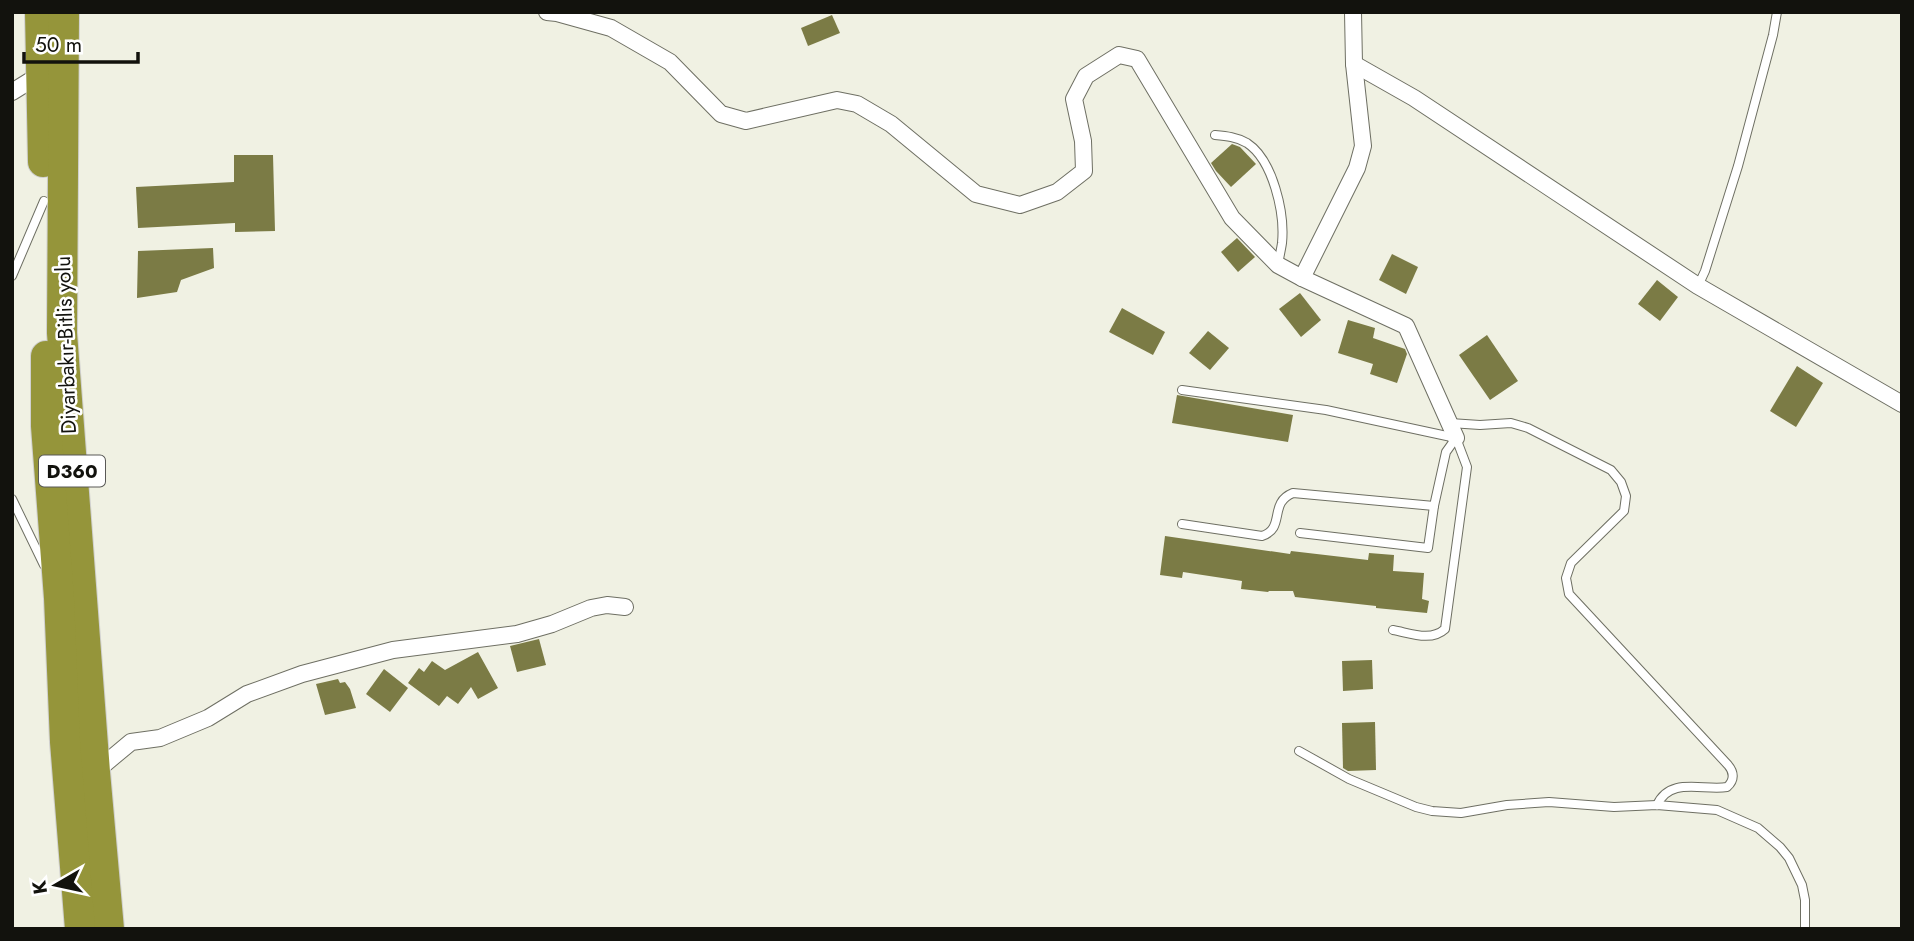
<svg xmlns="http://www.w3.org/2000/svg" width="1914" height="941" viewBox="0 0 1914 941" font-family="Jost,sans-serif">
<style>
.building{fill:#7b7b45}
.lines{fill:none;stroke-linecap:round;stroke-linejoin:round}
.lane-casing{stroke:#6e6f63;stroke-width:10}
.street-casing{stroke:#6e6f63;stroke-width:18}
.highway-casing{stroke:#d0d0cf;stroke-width:32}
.lane{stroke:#fff;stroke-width:8}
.street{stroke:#fff;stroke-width:16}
.highway{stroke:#95953a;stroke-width:30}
.labels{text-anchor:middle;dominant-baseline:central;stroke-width:5;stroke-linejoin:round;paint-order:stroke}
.shield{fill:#fff;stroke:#595956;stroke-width:2}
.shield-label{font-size:19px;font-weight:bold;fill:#12120d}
.street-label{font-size:21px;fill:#12120d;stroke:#fff}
</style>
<rect width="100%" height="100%" fill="#f0f1e3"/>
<!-- building -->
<g class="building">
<path d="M832 15 840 33 808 46 801 28Z"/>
<path d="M1232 144 1240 147 1256 164 1231 187 1216 171 1211 163Z"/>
<path d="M234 155H273L275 231 235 232V223L138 228 136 187 234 182Z"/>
<path d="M1237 238 1255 257 1238 272 1221 252Z"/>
<path d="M213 248 214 268 181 280 177 292 137 298 138 251Z"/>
<path d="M1392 254 1418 267 1406 294 1379 280Z"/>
<path d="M1657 280 1678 297 1660 321 1638 304Z"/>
<path d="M1300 293 1321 320 1301 337 1279 309Z"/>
<path d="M1122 308 1165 332 1153 355 1109 332Z"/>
<path d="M1348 320 1375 328 1373 338 1405 349 1407 354 1397 383 1370 374 1373 364 1338 353Z"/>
<path d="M1208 331 1229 348 1210 370 1189 353Z"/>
<path d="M1487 335 1518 381 1490 400 1459 355Z"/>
<path d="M1797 366 1823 383 1796 427 1770 411Z"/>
<path d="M1177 395 1293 415 1288 442 1172 423Z"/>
<path d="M1165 536 1290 554 1291 551 1368 560 1369 553 1394 555 1393 571 1424 573 1422 599 1429 601 1427 613 1376 608V606L1295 597 1293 591H1269L1268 592 1241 589 1242 581 1183 572 1182 578 1160 575Z"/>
<path d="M539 639 546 665 517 672 510 646Z"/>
<path d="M478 652 498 688 478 699 471 687 458 704 447 696 439 706 408 683 419 668 424 672 432 661 445 670Z"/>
<path d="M1372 660 1373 689 1343 691 1342 661Z"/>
<path d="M384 669 408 688 390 712 366 694Z"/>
<path d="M338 679 340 683 345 682 350 689 356 708 325 715 316 684Z"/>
<path d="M1375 722 1376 770 1348 771 1343 768 1342 723Z"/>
</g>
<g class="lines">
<!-- lane casing -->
<g class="lane-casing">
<g id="lane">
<path d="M1215 135C1226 136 1237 137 1247 143 1273 160 1285 213 1282 243 1281 250 1279 258 1278 265"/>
<path d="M12 276 44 201"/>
<path d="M1698 286 1705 271 1738 166 1773 35 1777 12"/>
<path d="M1182 390 1326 410 1456 438"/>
<path d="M1450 423 1480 425 1511 423 1528 428 1611 470 1621 482 1626 496 1624 511 1571 563 1566 578 1569 594 1728 765C1734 772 1735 780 1727 787 1703 791 1670 776 1657 805"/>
<path d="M12 499 44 565"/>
<path d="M1182 524 1262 536C1286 528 1268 503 1293 493L1434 506"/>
<path d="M1300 533 1428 548 1434 506 1446 452 1456 438"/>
<path d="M1393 630C1410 633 1431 642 1445 629L1467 467 1456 438"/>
<path d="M1299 751 1349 779 1416 807 1432 811 1461 813 1507 805 1549 802 1614 807 1657 805 1717 810 1758 828 1780 847 1789 858 1802 885 1805 900V929"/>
</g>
</g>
<!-- street casing -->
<g class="street-casing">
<g id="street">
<path d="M547 12 557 13 611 28 670 62 721 114 746 121 837 100 857 104 891 124 976 194 1020 205 1057 192 1084 171 1083 141 1074 99 1086 76 1119 55 1137 59 1232 218 1278 265 1302 278 1406 326 1456 438"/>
<path d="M1354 64 1414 98 1698 286 1902 404"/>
<path d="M12 92 41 74"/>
<path d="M1302 278 1357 168 1363 146 1354 64 1353 12"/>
<path d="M95 772 131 742 160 738 208 718 247 694 302 674 393 650 517 634 552 624 591 608 607 605 625 607"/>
</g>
</g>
<!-- highway casing -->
<g class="highway-casing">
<g id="highway">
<path d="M40 12 43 162"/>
<path d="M64 12 62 333 95 772 109 929"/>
<path d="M46 356V426L59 598 65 742 80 929"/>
</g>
</g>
<!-- lane -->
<use href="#lane" class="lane"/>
<!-- street -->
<use href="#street" class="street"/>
<!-- highway -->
<use href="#highway" class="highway"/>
</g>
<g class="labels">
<!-- shield labels -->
<rect class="shield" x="39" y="455.5" width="66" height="31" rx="5"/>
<g class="shield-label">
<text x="72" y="471">D360</text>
</g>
<!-- street labels -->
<g class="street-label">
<text transform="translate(66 345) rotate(-92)">Diyarbakır-Bitlis yolu</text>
</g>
</g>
<!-- border -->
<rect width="1914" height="941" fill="none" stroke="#12120d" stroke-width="28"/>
<!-- north arrow -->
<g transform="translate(56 885) rotate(261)" stroke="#ffffff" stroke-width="5" paint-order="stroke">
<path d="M0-5L12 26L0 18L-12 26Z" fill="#12120d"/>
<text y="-10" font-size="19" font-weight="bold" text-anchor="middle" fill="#12120d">K</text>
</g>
<!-- scale -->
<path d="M24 52v10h114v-10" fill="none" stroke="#12120d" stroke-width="3.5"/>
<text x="35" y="52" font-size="21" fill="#12120d" stroke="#ffffff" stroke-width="5" paint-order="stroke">50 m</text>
</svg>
